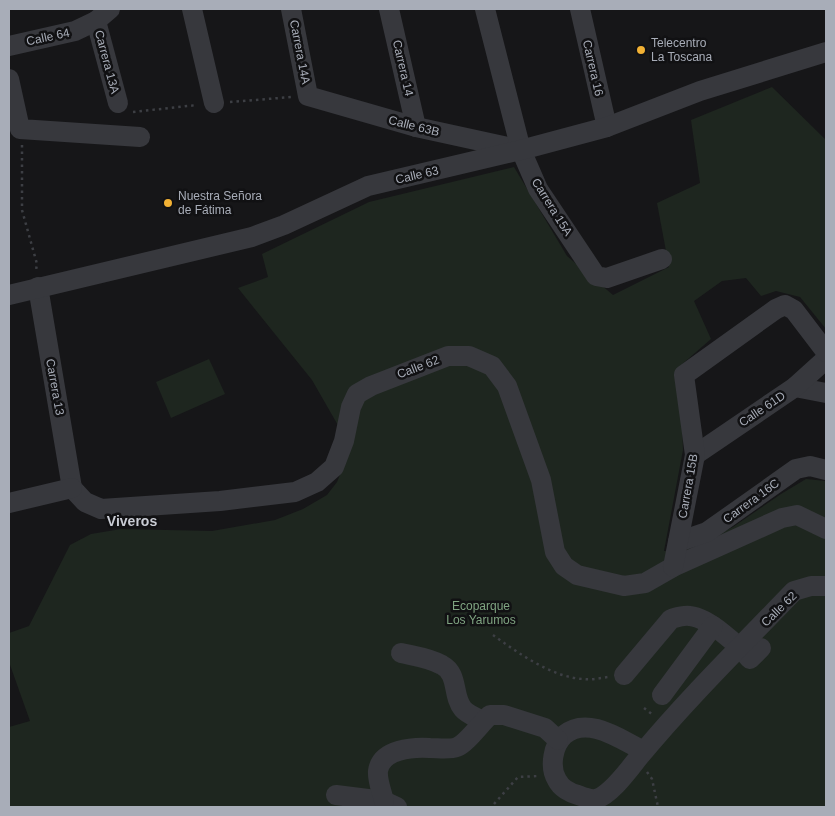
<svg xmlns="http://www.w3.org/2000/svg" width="835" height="816" viewBox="0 0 835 816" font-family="Helvetica,sans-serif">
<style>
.green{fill:#1e261f}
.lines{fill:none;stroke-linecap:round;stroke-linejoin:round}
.path{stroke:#3d3f44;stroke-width:2.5;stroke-dasharray:2.5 4;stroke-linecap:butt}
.minor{stroke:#37383d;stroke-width:20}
.poi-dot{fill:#f2b134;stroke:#111113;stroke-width:2}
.labels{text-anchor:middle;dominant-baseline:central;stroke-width:5;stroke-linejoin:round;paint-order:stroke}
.street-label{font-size:12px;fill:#a8adb8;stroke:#111113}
.poi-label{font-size:12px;fill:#a8adb8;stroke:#111113;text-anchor:start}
.park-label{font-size:12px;fill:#7fa381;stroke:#111113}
.neighbourhood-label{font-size:14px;font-weight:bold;fill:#c9ccd4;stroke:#111113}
</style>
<rect width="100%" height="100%" fill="#161618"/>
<!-- green -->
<g class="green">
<path d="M772 87 826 140V329L800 297 776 291 761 296 746 278 722 281 694 301 711 339 680 366 683 450 664 551 691 548 733 527 781 494 806 479 826 481V807H9V727L30 721 9 662V633L29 626 70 545 91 534 121 529 212 531 275 520 303 509 327 495 337 482 351 448 312 380 238 288 268 277 262 254 369 202 514 167 567 256 613 295 669 267 657 203 700 183 691 120Z"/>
<path d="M209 359 225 394 171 418 156 382Z"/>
</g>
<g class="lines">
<!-- path -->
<g class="path">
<path d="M230 102 292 97"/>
<path d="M133 112 197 105"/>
<path d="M22 145V210L37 264 36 270"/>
<path d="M493 635C518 653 553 678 584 679 592 680 600 678 608 677"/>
<path d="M644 708 653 715"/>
<path d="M647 772 652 779 658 807"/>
<path d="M494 804 518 777 539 776"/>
</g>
<!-- minor -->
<g class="minor">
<path d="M192 9 214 103"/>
<path d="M291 9 308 96 416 127 517 149"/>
<path d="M389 9 416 127"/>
<path d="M485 9 521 150 538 189 596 276 607 278 662 259"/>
<path d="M580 9 607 127"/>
<path d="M96 21 118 103"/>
<path d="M9 46 75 31 96 21 110 9"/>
<path d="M9 79 20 129 140 137"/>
<path d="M38 287 72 488"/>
<path d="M9 295 252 237 284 225 368 186 521 150 607 127 700 91 826 52"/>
<path d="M795 387 826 393"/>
<path d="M695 455 795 387 826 359"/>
<path d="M72 488 85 502 101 509 220 501 295 492 317 482 334 467 344 441 351 407 357 394 371 386 448 356H469L492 366 507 386 541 480 555 552 564 566 577 575 624 586 645 583 673 567 782 518 797 515 826 529"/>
<path d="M9 503 72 488"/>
<path d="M678 542 707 532 796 469 810 466 826 470"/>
<path d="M673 567 695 455 684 375 776 309 785 305 794 310 826 352"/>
<path d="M401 653C414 656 430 658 442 665 459 674 452 696 463 709 467 714 477 718 483 721"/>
<path d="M624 675 671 619C678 617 683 615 690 616 709 618 738 645 750 659L761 648"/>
<path d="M662 695 713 626"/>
<path d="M644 751C621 740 588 715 564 735 553 745 549 767 557 780 561 788 570 793 578 795 583 797 590 800 596 799 611 795 630 768 639 757 687 699 742 645 794 591L811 586H826"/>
<path d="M336 795 384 801 397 807"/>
<path d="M384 801C382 792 377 780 378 771 381 749 413 747 430 748 438 748 449 750 457 747 467 743 481 723 490 715H504L545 728 558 740"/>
</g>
</g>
<!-- markers -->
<g class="poi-dot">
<circle cx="641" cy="50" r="5"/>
<circle cx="168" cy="203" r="5"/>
</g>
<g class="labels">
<!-- street labels -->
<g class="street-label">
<text transform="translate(48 37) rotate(-12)">Calle 64</text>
<text transform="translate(300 52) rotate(79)">Carrera 14A</text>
<text transform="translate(107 62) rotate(75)">Carrera 13A</text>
<text transform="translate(403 68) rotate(77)">Carrera 14</text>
<text transform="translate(593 68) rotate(77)">Carrera 16</text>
<text transform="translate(414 126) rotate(14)">Calle 63B</text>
<text transform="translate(417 175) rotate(-13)">Calle 63</text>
<text transform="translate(552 207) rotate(58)">Carrera 15A</text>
<text transform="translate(418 367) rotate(-21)">Calle 62</text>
<text transform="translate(55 387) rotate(80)">Carrera 13</text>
<text transform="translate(762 409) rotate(-34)">Calle 61D</text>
<text transform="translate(688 486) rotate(-80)">Carrera 15B</text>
<text transform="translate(751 501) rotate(-36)">Carrera 16C</text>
<text transform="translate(779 609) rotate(-44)">Calle 62</text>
</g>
<!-- poi labels -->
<g class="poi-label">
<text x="651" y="43">Telecentro<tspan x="651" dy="14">La Toscana</tspan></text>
<text x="178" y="196">Nuestra Señora<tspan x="178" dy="14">de Fátima</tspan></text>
</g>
<!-- park labels -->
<g class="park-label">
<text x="481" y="606">Ecoparque<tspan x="481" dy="14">Los Yarumos</tspan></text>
</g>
<!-- neighbourhood labels -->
<g class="neighbourhood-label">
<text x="132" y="521">Viveros</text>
</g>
</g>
<!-- border -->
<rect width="835" height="816" fill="none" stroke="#a8adb8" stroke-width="20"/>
</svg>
